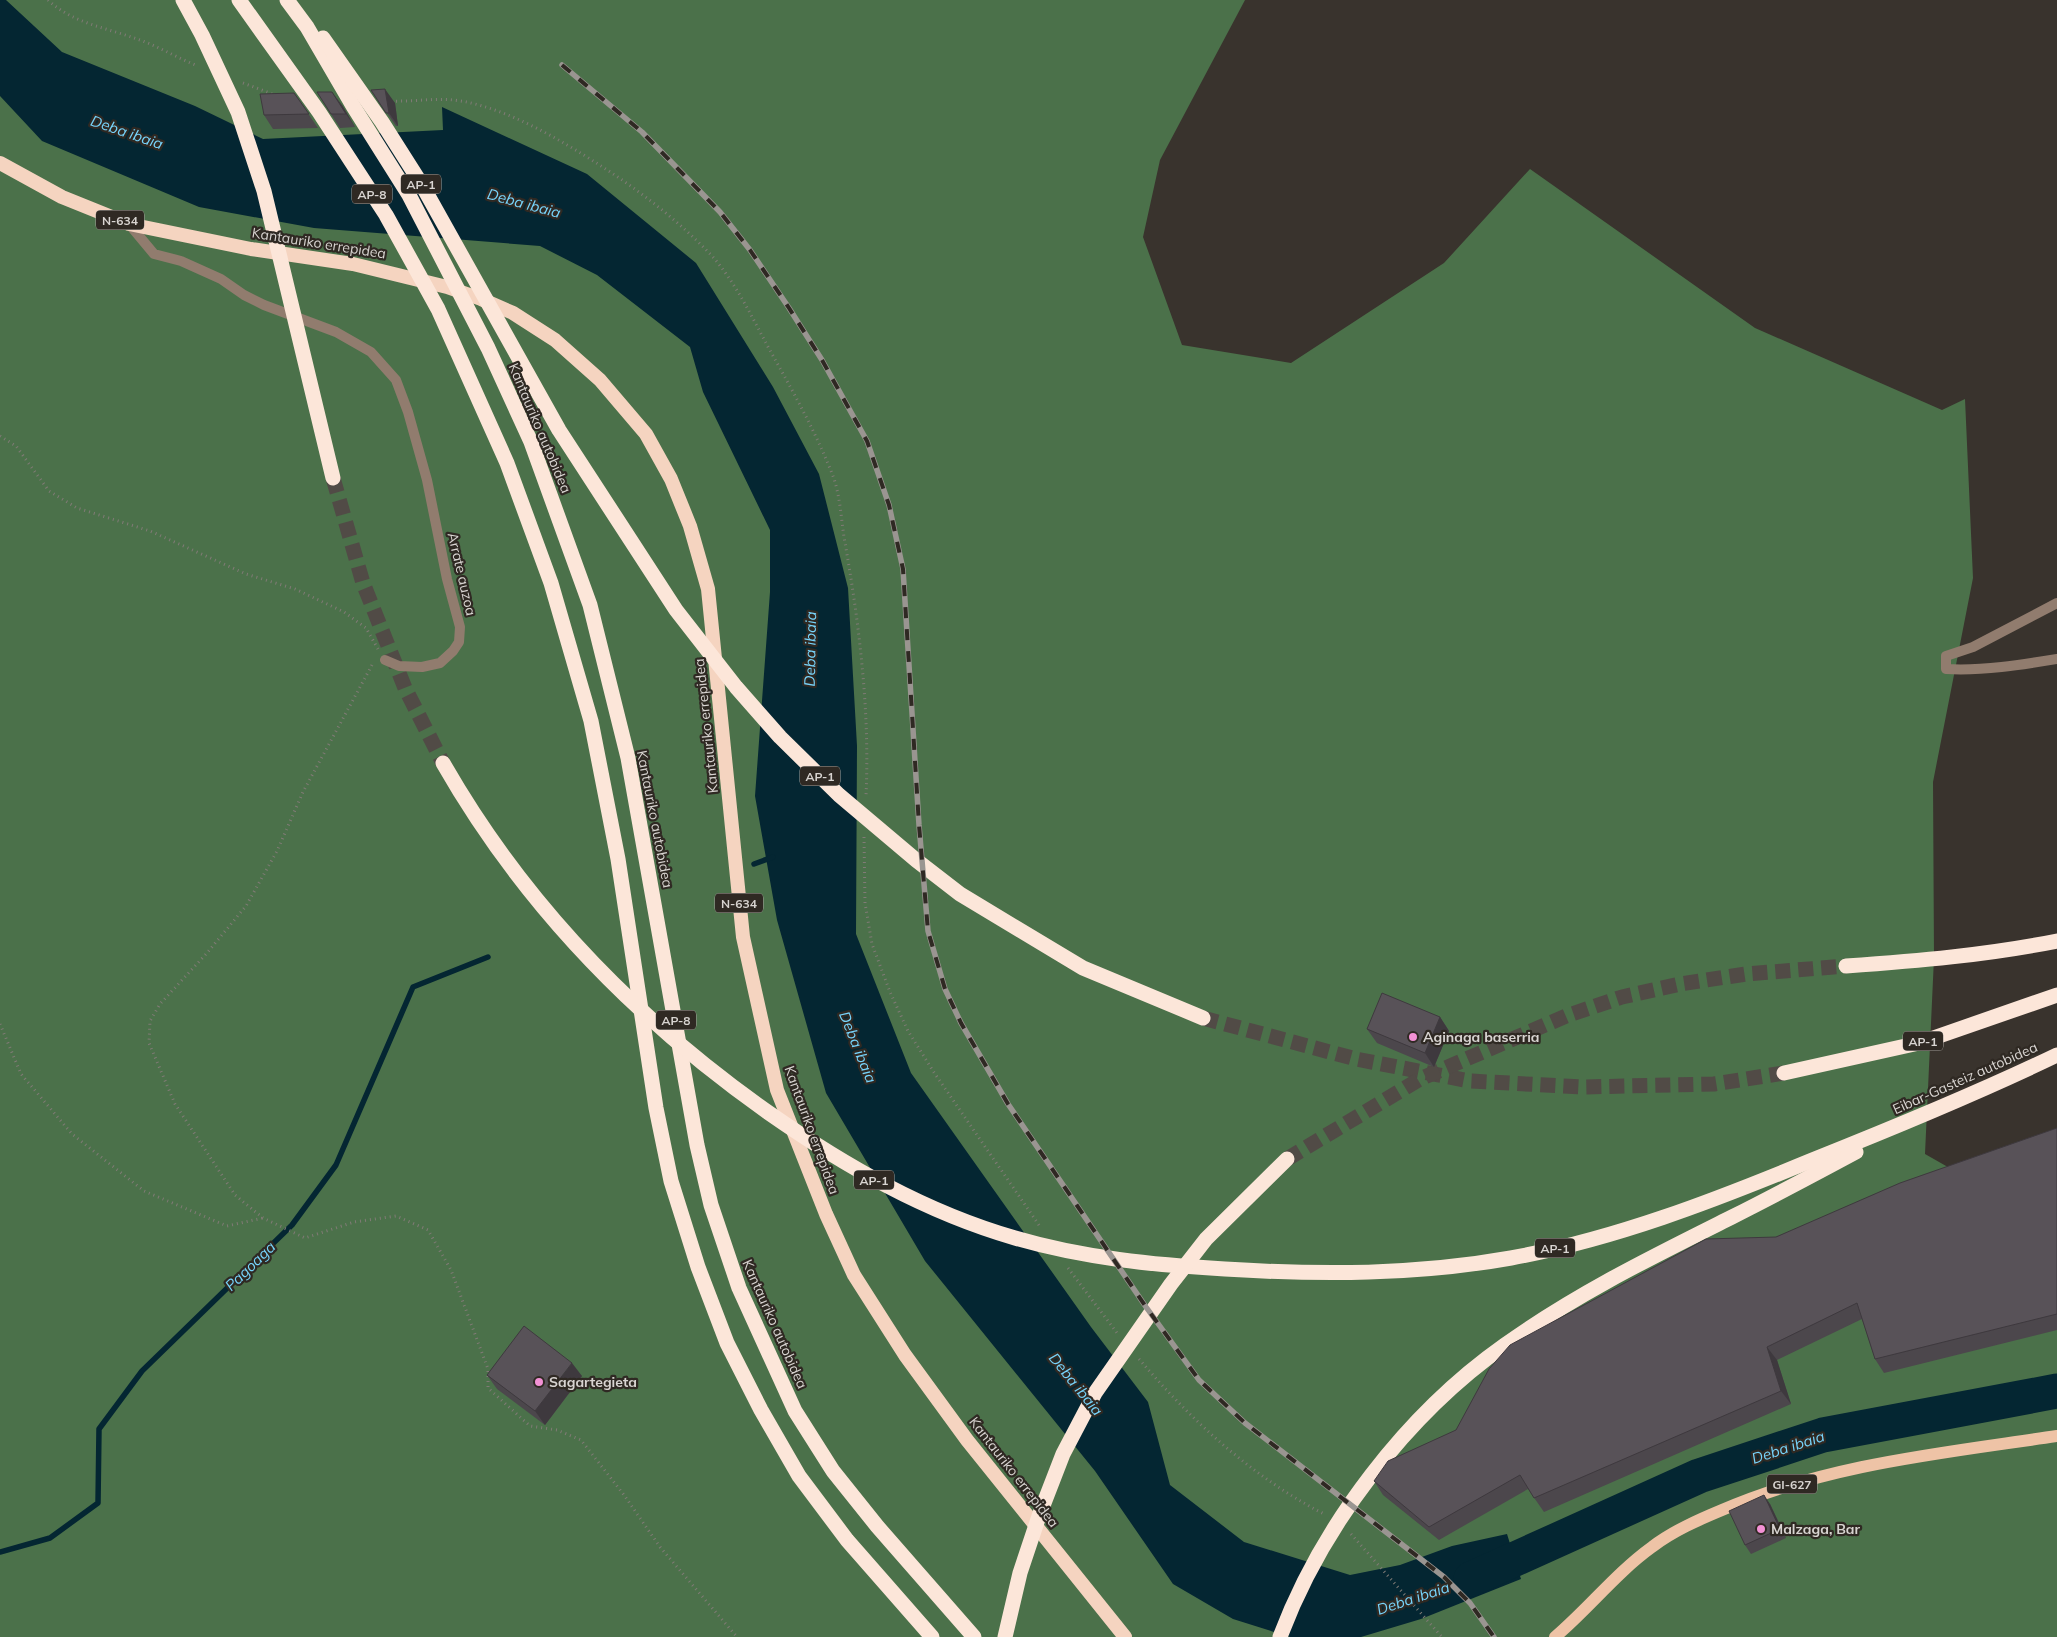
<svg xmlns="http://www.w3.org/2000/svg" width="2057" height="1637" viewBox="0 0 2057 1637" font-family="Mulish,sans-serif">
<style>
.forest{fill:#4b714a}
.water{fill:#042632}
.lines{fill:none;stroke-linecap:round;stroke-linejoin:round}
.stream{stroke:#042632;stroke-width:5.5}
.river{stroke:#042632;stroke-width:35}
.motorway-tunnel{stroke:#514b46;stroke-width:15;stroke-dasharray:15 8;stroke-linecap:butt}
.path{stroke:#807b76;stroke-width:3;stroke-dasharray:1 4;stroke-linecap:butt}
.minor{stroke:#917c6e;stroke-width:10}
.primary{stroke:#eec3a6;stroke-width:12}
.trunk{stroke:#f5d4c0;stroke-width:14}
.motorway{stroke:#fce6d9;stroke-width:15}
.rail-casing{stroke:#9a9591;stroke-width:5.5}
.rail{stroke:#2f2923;stroke-width:4;stroke-dasharray:11;stroke-linecap:butt}
.wall{fill:#4c474c}
.shaded-wall{fill:#3e393e}
.building{fill:#585258;stroke:#3e393e}
.poi-dot{fill:#f391d5;stroke:#2f2923;stroke-width:2}
.labels{text-anchor:middle;dominant-baseline:central;stroke-width:4.5;stroke-linejoin:round;paint-order:stroke}
.shield{fill:#2f2923;stroke:#a5a19d;stroke-width:1}
.shield-label{font-size:12px;font-weight:bold;fill:#d8d4d1}
.street-label{font-size:14px;fill:#d8d4d1;stroke:#2f2923}
.poi-label{font-size:14px;font-weight:bold;fill:#d8d4d1;stroke:#2f2923;text-anchor:start}
.water-label{font-size:15px;font-style:italic;fill:#77d4fb;stroke:#2f2923}
</style>
<rect width="100%" height="100%" fill="#39332d"/>
<!-- forest -->
<path class="forest" d="M0 0H1245L1160 160 1143 237 1182 345 1291 363 1444 263 1530 169 1755 328 1942 410 1965 399 1973 578 1933 782 1934 958 1925 1154 2057 1229V1637H0Z"/>
<!-- water -->
<path class="water" d="M0 0H6L62 52 195 106 263 139 443 130 442 107 587 174 696 263 773 387 819 474 848 588 857 746 856 934 911 1073 1091 1327 1148 1402 1170 1485 1244 1542 1350 1575 1400 1565 1452 1546 1507 1534 1521 1579 1421 1619 1361 1637H1290L1233 1619 1173 1584 1095 1471 925 1261 826 1093 777 920 755 796 770 592V530L703 392 690 347 597 275 540 246 314 228 199 207 42 141 0 96Z"/>
<g class="lines">
<!-- stream -->
<g class="stream">
<path d="M754 864 773 857"/>
<path d="M0 1552 50 1538 98 1503 99 1429 142 1371 292 1225 336 1165 413 987 488 957"/>
</g>
<!-- river -->
<path class="river" d="M1471 1579 1699 1476 1823 1435 2057 1391"/>
<!-- motorway-tunnel -->
<g class="motorway-tunnel">
<path d="M333 478 363 583 405 688 443 763"/>
<path d="M1203 1018 1356 1059 1470 1081 1582 1087 1714 1084 1784 1073"/>
<path d="M1287 1159 1420 1079 1566 1016 1622 997 1680 984 1746 974 1846 966"/>
</g>
<!-- path -->
<g class="path">
<path d="M48 0C72 23 107 28 137 39 158 46 177 58 198 66"/>
<path d="M243 83 275 95"/>
<path d="M391 101C415 102 437 97 461 101 508 109 559 139 598 164 639 190 679 221 712 256 735 282 751 315 767 345 791 388 815 430 833 476 840 495 841 517 844 537 859 621 870 711 866 796"/>
<path d="M0 436 16 446 49 491 77 508 150 531 246 574 295 589 344 612 366 628 378 649"/>
<path d="M372 665 303 792 277 851 246 906 207 953 160 1004 150 1021 149 1043 175 1104 235 1195 263 1218 305 1238 354 1222 396 1216 428 1230 451 1270 488 1369V1388L530 1426 557 1430 581 1440 624 1495 660 1547 737 1637"/>
<path d="M864 837 865 903 872 944 890 992 908 1031 933 1071 1041 1228"/>
<path d="M0 1024 21 1074 72 1134 144 1191 227 1226 263 1218"/>
<path d="M1068 1268 1117 1333"/>
<path d="M1139 1359C1191 1420 1252 1477 1324 1514"/>
<path d="M1351 1534 1442 1637"/>
</g>
<!-- minor -->
<g class="minor">
<path d="M129 224 154 254 181 261 221 279 244 295 264 305 336 332 371 352 396 380 408 412 427 480 447 579 460 627 459 642 453 651 440 663 422 667 399 666 385 660"/>
<path d="M2057 603 1973 647 1946 656V669C1983 671 2020 665 2057 659"/>
</g>
<!-- primary -->
<path class="primary" d="M1555 1637C1589 1608 1616 1573 1652 1547 1673 1531 1698 1520 1722 1510 1828 1464 1944 1453 2057 1436"/>
<!-- trunk -->
<path class="trunk" d="M0 163 62 197 129 224 251 249 353 264 447 287 481 299 513 313 555 340 600 380 646 434 671 479 690 526 708 589 743 937 777 1090 826 1214 854 1275 905 1355 967 1440 1125 1637"/>
<!-- motorway -->
<g class="motorway">
<path d="M183 0 202 35 238 112 264 191 333 478"/>
<path d="M239 0 319 112 386 215 438 309 507 463 551 583 591 721 618 859 656 1108 671 1181 698 1267 727 1343 761 1410 799 1476 847 1540 932 1637"/>
<path d="M287 0 307 27 353 106 409 195 488 348 531 442 590 605 628 758 697 1145 711 1205 739 1288 795 1411 833 1471 877 1526 974 1637"/>
<path d="M323 38 382 122 422 185 559 430 676 610 736 687 780 737 839 795 916 860 960 894 1083 968 1203 1018"/>
<path d="M443 763C523 903 637 1020 769 1113 845 1166 925 1212 1015 1238 1083 1258 1154 1265 1225 1269 1321 1275 1416 1275 1511 1258 1615 1239 1713 1201 1810 1161 1893 1128 1976 1094 2057 1055"/>
<path d="M1846 966C1917 961 1987 955 2057 941"/>
<path d="M1784 1073 1919 1043 2057 995"/>
<path d="M1005 1637 1020 1573 1039 1516 1063 1454 1095 1393 1171 1284 1206 1239 1287 1159"/>
<path d="M1280 1637C1322 1525 1407 1414 1505 1345 1576 1294 1654 1256 1732 1217 1774 1196 1815 1174 1856 1152"/>
</g>
<!-- rail casing -->
<g class="rail-casing">
<path id="rail" d="M562 65 642 132 720 212 750 250 789 308 822 360 867 441 889 505 903 569 919 825 928 931 945 989 961 1023 1008 1104 1146 1307 1199 1380 1245 1423 1444 1577 1470 1603 1494 1637"/>
</g>
<!-- rail -->
<use href="#rail" class="rail"/>
</g>
<!-- wall -->
<g class="wall">
<path d="M371 90 395 103 398 126H396Z"/>
<path d="M294 93 318 128 273 129 264 115Z"/>
<path d="M342 105 355 127 340 128 331 114Z"/>
<path d="M1440 1017 1449 1031 1434 1067 1377 1043 1367 1029Z"/>
<path d="M2057 1128V1330L1884 1373 1875 1359 1862 1319 1777 1360 1791 1404 1544 1512 1528 1489 1439 1540 1383 1495 1374 1481 1456 1430 1776 1237Z"/>
<path d="M487 1375 582 1376 545 1425 497 1389Z"/>
<path d="M1770 1504 1786 1538 1751 1554 1745 1545Z"/>
</g>
<!-- shaded-wall -->
<g class="shaded-wall">
<path d="M385 89 395 103 398 126 389 113Z"/>
<path d="M332 92 342 105 355 127 346 114Z"/>
<path d="M1440 1017 1449 1031 1434 1067 1425 1053Z"/>
<path d="M1767 1347 1777 1360 1791 1404 1781 1391Z"/>
<path d="M572 1363 582 1376 545 1425 535 1411Z"/>
<path d="M1764 1495 1770 1504 1786 1538 1780 1529Z"/>
</g>
<!-- building -->
<g class="building">
<path d="M385 89 389 113H386L371 90Z"/>
<path d="M317 92H332L346 114H331Z"/>
<path d="M294 93 309 114 264 115 260 94Z"/>
<path d="M1382 993 1440 1017 1425 1053 1367 1029Z"/>
<path d="M2057 1128V1314L1875 1359 1857 1303 1767 1347 1781 1391 1534 1498 1520 1475 1429 1527 1374 1481 1388 1461 1456 1430 1489 1369 1510 1345 1706 1239 1776 1237 1900 1183Z"/>
<path d="M524 1326 572 1363 535 1411 487 1375Z"/>
<path d="M1764 1495 1780 1529 1745 1545 1729 1511Z"/>
</g>
<!-- markers -->
<g class="poi-dot">
<circle cx="1413" cy="1037" r="5"/>
<circle cx="539" cy="1382" r="5"/>
<circle cx="1761" cy="1529" r="5"/>
</g>
<g class="labels">
<!-- shield labels -->
<g class="shield">
<rect x="401" y="174.5" width="40" height="19" rx="4"/>
<rect x="352" y="184.5" width="40" height="19" rx="4"/>
<rect x="96" y="210.5" width="48" height="19" rx="4"/>
<rect x="800" y="766.5" width="40" height="19" rx="4"/>
<rect x="715" y="893.5" width="48" height="19" rx="4"/>
<rect x="656" y="1010.5" width="40" height="19" rx="4"/>
<rect x="1903" y="1031.5" width="40" height="19" rx="4"/>
<rect x="854" y="1170.5" width="40" height="19" rx="4"/>
<rect x="1535" y="1238.5" width="40" height="19" rx="4"/>
<rect x="1767" y="1474.5" width="50" height="19" rx="4"/>
</g>
<g class="shield-label">
<text x="421" y="184">AP-1</text>
<text x="372" y="194">AP-8</text>
<text x="120" y="220">N-634</text>
<text x="820" y="776">AP-1</text>
<text x="739" y="903">N-634</text>
<text x="676" y="1020">AP-8</text>
<text x="1923" y="1041">AP-1</text>
<text x="874" y="1180">AP-1</text>
<text x="1555" y="1248">AP-1</text>
<text x="1792" y="1484">GI-627</text>
</g>
<!-- street labels -->
<g class="street-label">
<text transform="translate(319 243) rotate(9)">Kantauriko errepidea</text>
<text transform="translate(540 428) rotate(67)">Kantauriko autobidea</text>
<text transform="translate(462 574) rotate(77)">Arrate auzoa</text>
<text transform="translate(706 726) rotate(-96)">Kantauriko errepidea</text>
<text transform="translate(655 819) rotate(79)">Kantauriko autobidea</text>
<text transform="translate(1965 1078) rotate(-24)">Eibar-Gasteiz autobidea</text>
<text transform="translate(812 1130) rotate(70)">Kantauriko errepidea</text>
<text transform="translate(775 1324) rotate(66)">Kantauriko autobidea</text>
<text transform="translate(1014 1472) rotate(52)">Kantauriko errepidea</text>
</g>
<!-- poi labels -->
<g class="poi-label">
<text x="1423" y="1037">Aginaga baserria</text>
<text x="549" y="1382">Sagartegieta</text>
<text x="1771" y="1529">Malzaga, Bar</text>
</g>
<!-- water labels -->
<g class="water-label">
<text transform="translate(127 132) rotate(19)">Deba ibaia</text>
<text transform="translate(524 203) rotate(15)">Deba ibaia</text>
<text transform="translate(810 649) rotate(-89)">Deba ibaia</text>
<text transform="translate(858 1047) rotate(68)">Deba ibaia</text>
<text transform="translate(250 1266) rotate(-44)">Pagoaga</text>
<text transform="translate(1076 1384) rotate(51)">Deba ibaia</text>
<text transform="translate(1788 1447) rotate(-18)">Deba ibaia</text>
<text transform="translate(1413 1598) rotate(-18)">Deba ibaia</text>
</g>
</g>
</svg>
